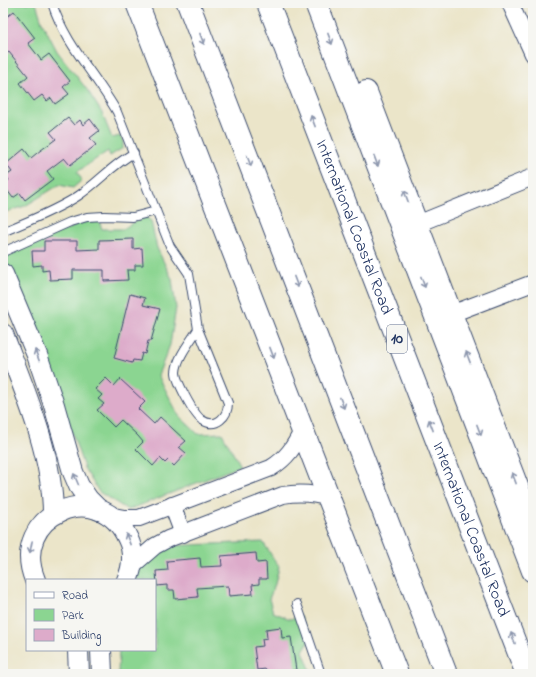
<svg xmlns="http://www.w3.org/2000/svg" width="536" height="677" viewBox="0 0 536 677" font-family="'Indie Flower',sans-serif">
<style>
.green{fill:#8bd591;stroke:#538278}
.building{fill:#ddabca}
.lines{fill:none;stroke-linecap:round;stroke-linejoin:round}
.service-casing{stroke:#3a4a6e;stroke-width:10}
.minor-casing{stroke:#3a4a6e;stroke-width:18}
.tertiary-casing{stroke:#3a4a6e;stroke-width:22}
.secondary-casing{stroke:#3a4a6e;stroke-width:24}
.trunk-casing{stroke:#3a4a6e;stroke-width:24}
.service{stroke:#fff;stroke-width:8}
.minor{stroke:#fff;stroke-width:16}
.tertiary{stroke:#fff;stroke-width:20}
.secondary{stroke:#fff;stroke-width:22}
.trunk{stroke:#fff;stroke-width:22}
.oneway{stroke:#8d97ae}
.labels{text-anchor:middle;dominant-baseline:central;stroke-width:3.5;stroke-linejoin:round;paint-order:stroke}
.shield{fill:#f6f6f2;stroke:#5d6b8a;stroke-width:1}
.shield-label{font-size:16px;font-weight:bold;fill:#1b2f5e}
.street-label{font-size:17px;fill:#1b2f5e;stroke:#f6f6f2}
</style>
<rect width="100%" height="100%" fill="#f6f6f2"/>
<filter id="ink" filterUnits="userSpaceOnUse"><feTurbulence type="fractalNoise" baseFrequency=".025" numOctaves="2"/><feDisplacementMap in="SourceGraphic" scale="8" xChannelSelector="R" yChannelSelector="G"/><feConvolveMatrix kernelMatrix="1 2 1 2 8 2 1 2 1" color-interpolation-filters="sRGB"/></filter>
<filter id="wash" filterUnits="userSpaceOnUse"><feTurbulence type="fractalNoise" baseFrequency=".012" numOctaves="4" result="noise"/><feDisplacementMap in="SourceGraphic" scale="16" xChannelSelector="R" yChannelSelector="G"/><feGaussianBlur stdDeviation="0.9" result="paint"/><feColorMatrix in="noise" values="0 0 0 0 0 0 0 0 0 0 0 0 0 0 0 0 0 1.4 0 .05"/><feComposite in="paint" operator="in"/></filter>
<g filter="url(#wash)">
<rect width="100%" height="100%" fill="#ebe5c9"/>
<!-- green -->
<g class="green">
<path d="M3 3H36L42 22 57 51 88 91 102 113 112 138 120 136 123 141V148L110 156 108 151 77 172 82 180 73 188 59 185 25 206 3 213Z"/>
<path d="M144 216 151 221 157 248 172 279 176 308 170 345 158 375 179 416 198 434 222 433 240 466 128 510 99 492 84 468 65 412 8 270 7 256 19 247 71 228 85 217 98 218 102 229H123Z"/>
<path d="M263 542 279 567 275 584 269 599 273 612 290 619 301 616 309 641 303 651 312 674H118L119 650H155V580H136L142 564 162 546Z"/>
</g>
<g id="blocks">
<!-- building -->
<g class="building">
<path d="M14 11 35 38 28 43 35 52 41 60 49 54 70 81 63 87 69 94 55 104 51 98 47 101 42 95 34 101 20 83 28 76 9 52 3 56V20Z"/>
<path d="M68 118 74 125 80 120 83 125 90 119 99 131 90 138 96 145 70 165 64 158 47 171 53 179 25 200 20 193 13 198 3 185 9 180 6 176 12 172 6 164 24 149 31 158 37 153 56 139 50 132Z"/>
<path d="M133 239V249L142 248 143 265H135V270H127L128 280 104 281V270H73V279L50 280 49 270 42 271V265L33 266 32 251H44V241H77V250L99 249V240Z"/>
<path d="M130 294 145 298 143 305 160 309 151 341H148L145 354 142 353 140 361 133 360 132 363 114 358Z"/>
<path d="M106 378 114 386 120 379 145 402 138 409 154 424 160 417 186 441 179 447 186 453 174 466 168 460 165 463 160 458 153 466 136 449 143 442 138 436 121 420 114 427 97 410 104 404 98 399 102 395 95 389Z"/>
<path d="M256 553 257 563 266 562 267 579H259V584L252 585 253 594 229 596 228 586 197 588 198 597 175 599 174 590H167V585L157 586 156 571 168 570 167 561 200 558 201 567 222 566 221 556Z"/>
<path d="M281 627 282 638 291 637 296 670 287 671V674H267L266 669 257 670 254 647 263 646 262 639 267 638 266 629Z"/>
</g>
</g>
</g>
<g filter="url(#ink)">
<use href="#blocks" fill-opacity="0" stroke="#3a4a6e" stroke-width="1"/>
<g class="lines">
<!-- service casing -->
<g class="service-casing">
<g id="service">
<path d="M52 3C65 44 96 75 117 112L170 246 189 274 198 329 228 403C228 417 216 429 202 420 194 415 176 381 176 372 177 357 191 341 198 329"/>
<path d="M3 232C28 221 55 211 78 196 98 183 113 164 134 153"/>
<path d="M3 252 70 222 87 217 104 216 133 217 156 211"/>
<path d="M297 604 321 674"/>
</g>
</g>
<!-- minor casing -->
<g class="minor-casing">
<g id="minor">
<path d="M510 3 533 54"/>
<path d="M417 224 533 177"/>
<path d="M451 314 533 283"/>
<path d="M172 505 183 534"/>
<path d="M109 515 124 518H139L271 468C287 458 294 447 302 431"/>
<path d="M132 566 155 546 168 539 283 495C300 492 313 493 329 498"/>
</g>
</g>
<!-- tertiary casing -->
<g class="tertiary-casing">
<g id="tertiary">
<path d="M3 274 37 355 54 405 73 472 79 486 88 499 99 510"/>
<path d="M3 334C24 389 53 455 53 514"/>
<path d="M35 580C8 515 100 475 128 539 134 551 133 568 127 580"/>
<path d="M78 650 79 674"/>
<path d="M101 650 102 674"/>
</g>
</g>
<!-- secondary casing -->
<g class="secondary-casing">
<g id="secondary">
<path d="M137 3 397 674"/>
<path d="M316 3 533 571"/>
<path d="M366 92 533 528"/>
</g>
</g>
<!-- trunk casing -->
<g class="trunk-casing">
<g id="trunk">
<path d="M188 3 446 674"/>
<path id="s1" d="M268 3 527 674"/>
</g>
</g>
<!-- service -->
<use href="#service" class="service"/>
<!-- minor -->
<use href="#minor" class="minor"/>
<!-- tertiary -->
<use href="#tertiary" class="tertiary"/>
<!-- secondary -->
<use href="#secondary" class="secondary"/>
<!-- trunk -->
<use href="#trunk" class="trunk"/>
</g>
<!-- one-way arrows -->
<defs><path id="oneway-shaft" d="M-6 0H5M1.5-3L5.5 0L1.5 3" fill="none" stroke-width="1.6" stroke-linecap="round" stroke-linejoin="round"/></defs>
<g class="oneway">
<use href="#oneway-shaft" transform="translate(202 39) rotate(69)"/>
<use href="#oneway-shaft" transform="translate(330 39) rotate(69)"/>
<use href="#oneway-shaft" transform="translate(313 121) rotate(-111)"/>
<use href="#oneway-shaft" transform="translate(249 161) rotate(69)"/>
<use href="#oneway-shaft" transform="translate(376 161) rotate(69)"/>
<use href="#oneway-shaft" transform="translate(406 196) rotate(-111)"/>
<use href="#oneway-shaft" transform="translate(296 282) rotate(69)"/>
<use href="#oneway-shaft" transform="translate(423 282) rotate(69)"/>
<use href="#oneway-shaft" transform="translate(272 353) rotate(69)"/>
<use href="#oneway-shaft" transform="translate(37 355) rotate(-111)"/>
<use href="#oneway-shaft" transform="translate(468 357) rotate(-111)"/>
<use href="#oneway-shaft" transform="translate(342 403) rotate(69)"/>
<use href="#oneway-shaft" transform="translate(431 425) rotate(-111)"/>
<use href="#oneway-shaft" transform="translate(479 430) rotate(69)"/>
<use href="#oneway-shaft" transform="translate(514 478) rotate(-111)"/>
<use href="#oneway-shaft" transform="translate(76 479) rotate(-113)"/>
<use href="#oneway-shaft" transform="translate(128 539) rotate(-111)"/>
<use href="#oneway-shaft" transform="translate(31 547) rotate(101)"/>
<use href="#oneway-shaft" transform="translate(513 638) rotate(-111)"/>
</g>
</g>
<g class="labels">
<!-- shield labels -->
<rect class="shield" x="387" y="325" width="20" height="28" rx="3"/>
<g class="shield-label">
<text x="397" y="339">10</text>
</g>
<!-- street labels -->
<g class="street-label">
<text stroke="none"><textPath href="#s1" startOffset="240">International Coastal Road</textPath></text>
<text stroke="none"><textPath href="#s1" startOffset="564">International Coastal Road</textPath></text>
</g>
</g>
<!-- margin -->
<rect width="536" height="677" fill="none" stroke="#f6f6f2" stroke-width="16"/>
<!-- legend -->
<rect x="26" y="579" width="130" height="72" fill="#f6f6f2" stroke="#9ea6b7"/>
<rect x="34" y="592" width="20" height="6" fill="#ffffff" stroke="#9ea6b7"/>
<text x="62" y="599" font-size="12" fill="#1b2f5e">Road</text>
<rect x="34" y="609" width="20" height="12" fill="#8bd591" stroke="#9ea6b7"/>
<text x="62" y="619" font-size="12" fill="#1b2f5e">Park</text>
<rect x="34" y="629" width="20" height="12" fill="#ddabca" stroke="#9ea6b7"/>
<text x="62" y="639" font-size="12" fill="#1b2f5e">Building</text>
</svg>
